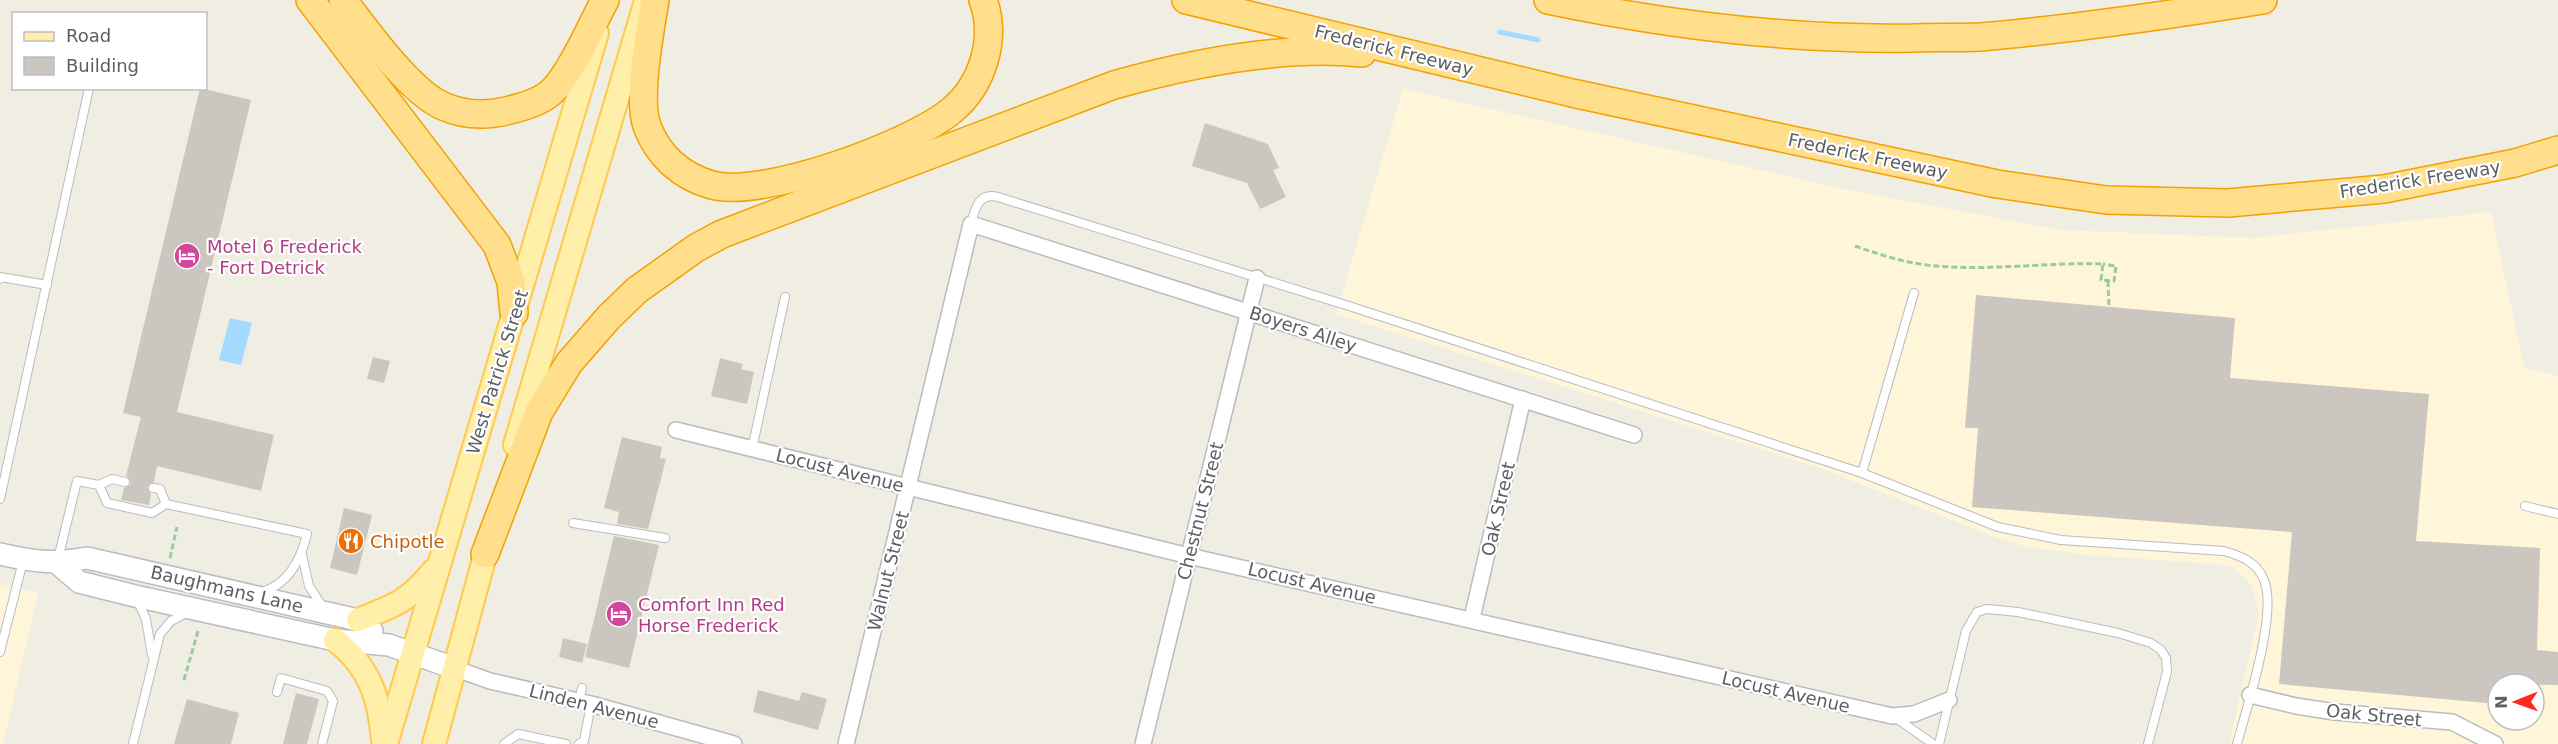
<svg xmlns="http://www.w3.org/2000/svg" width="2558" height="744" viewBox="0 0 2558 744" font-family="'DejaVu Sans',sans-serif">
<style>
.commercial{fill:#fff5d9;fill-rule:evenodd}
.water{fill:#a4daff}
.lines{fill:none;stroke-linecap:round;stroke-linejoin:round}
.stream{stroke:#a4daff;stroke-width:5}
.building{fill:#cbc7c0}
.lane-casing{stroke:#b8bcc1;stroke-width:10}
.street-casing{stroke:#b8bcc1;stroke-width:18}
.secondary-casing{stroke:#b9bdc3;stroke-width:24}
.primary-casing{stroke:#ffc94d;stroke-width:26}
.highway-casing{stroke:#f3a100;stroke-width:30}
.path{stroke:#95cca4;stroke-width:3;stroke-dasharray:6 3;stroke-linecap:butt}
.lane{stroke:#fff;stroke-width:8}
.street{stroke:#fff;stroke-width:15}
.secondary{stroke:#fff;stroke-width:21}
.primary{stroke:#ffefa9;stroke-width:22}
.highway{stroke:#ffdf8b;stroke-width:27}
.labels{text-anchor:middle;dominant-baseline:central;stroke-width:4.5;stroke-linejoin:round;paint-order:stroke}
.street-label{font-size:18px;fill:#5b6066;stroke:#fff}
.hotel-label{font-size:18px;fill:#b23c85;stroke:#fff;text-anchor:start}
.food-label{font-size:18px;fill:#c56008;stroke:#fff;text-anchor:start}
</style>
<rect width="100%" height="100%" fill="#f0ede3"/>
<!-- commercial -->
<g class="commercial">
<path d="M1403 89 1848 190 2061 230 2252 238 2491 212 2524 367 2558 376V744H2229L2259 613 2252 586 2246 578 2231 567 2215 564 2089 555 2026 547 1995 537 1822 469 1336 314ZM2498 684H2534V720H2498Z"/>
<path d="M0 584 38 593 3 744H0Z"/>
</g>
<!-- water -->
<path class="water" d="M230 318 252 323 241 365 219 360Z"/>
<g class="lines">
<!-- stream -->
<path class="stream" d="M1500 32 1538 40"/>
</g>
<!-- building -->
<g class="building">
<path d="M200 88 251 100 177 412 274 435 261 491 157 466 154 482 147 487 151 494 149 505 121 500 124 488 131 484 130 480 126 476 141 417 123 413Z"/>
<path d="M1205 123 1268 144 1279 168 1273 170 1286 197 1260 209 1247 183 1192 166Z"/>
<path d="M1976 295 2235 318 2230 378 2429 394 2416 541 2540 548 2537 650 2558 652V685L2498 684V704L2279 684 2292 532 1972 507 1978 428H1965Z"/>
<path d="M373 357 390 361 384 383 367 379Z"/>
<path d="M720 358 743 364 741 369 754 372 747 404 711 396Z"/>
<path d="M622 437 662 447 660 458 666 459 648 529 617 524 619 512 604 508Z"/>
<path d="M344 508 372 515 357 575 330 568Z"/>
<path d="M614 536 659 545 629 668 585 657Z"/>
<path d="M563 638 587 644 582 663 559 657Z"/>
<path d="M758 690 799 701 802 692 827 699 818 730 753 712Z"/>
<path d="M296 693 319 699 307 744H283Z"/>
<path d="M187 699 239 713 231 744H174Z"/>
</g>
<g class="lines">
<!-- lane casing -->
<g class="lane-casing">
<g id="lane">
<path d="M971 224C975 208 979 192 998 197L1349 306 1862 473 1998 527 2061 540 2224 551C2241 556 2257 562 2264 580 2278 613 2247 707 2237 744"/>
<path d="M0 279V277L47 285"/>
<path d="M752 449 785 297"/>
<path d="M1862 473 1914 293"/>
<path d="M99 485 112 479 125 482"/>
<path d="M153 488 160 489 166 504"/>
<path d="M0 499 89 88"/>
<path d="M2525 506 2558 514"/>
<path d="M573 523 665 538"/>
<path d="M302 555 309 586 322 606"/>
<path d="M58 559 77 481 99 485 107 503 152 513 166 504 307 534C301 559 289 584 262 592"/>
<path d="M137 600 146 619 152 655"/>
<path d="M0 652 23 561"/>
<path d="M277 692 281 678 327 691 333 701 322 744"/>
<path d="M579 701 582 688"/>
<path d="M1896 718 1933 744"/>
<path d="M133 744 160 634 171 621 186 613"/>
<path d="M504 744 518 734 566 744"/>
<path d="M579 744 584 741 591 704"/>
<path d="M1939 744 1966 631 1977 612 1987 609 2018 612 2118 633 2151 643 2161 650 2166 658 2167 672 2148 744"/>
</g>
</g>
<!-- street casing -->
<g class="street-casing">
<g id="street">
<path d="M676 430 1189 556 1892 716 1914 714 1949 700"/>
<path d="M1472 618 1523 399"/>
<path d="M454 668 490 681 591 704 734 744"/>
<path d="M2250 695 2296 706 2335 712 2452 722 2495 744"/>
<path d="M846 744 971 224 1634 435"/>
<path d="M1143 744 1257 278"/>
</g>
</g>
<!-- secondary casing -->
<g class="secondary-casing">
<g id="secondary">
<path d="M0 554C34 562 53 564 87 558L358 620 372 631"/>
<path d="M57 563 79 582 135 596 335 640 389 645 454 668"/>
</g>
</g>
<!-- primary casing -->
<g class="primary-casing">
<g id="primary">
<path d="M515 445 645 4"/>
<path d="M358 620C394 606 409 601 434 570"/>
<path d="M335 640C370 667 379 697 383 740"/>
<path d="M386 744 597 33"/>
<path d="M434 744 490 537"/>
</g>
</g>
<!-- highway casing -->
<g class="highway-casing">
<g id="highway">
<path d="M310 0 497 245 511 282 514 313"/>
<path d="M343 0C365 29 410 92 443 106 463 115 485 116 506 111 519 108 538 103 549 94 569 78 592 24 605 0"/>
<path d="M655 0C650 31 637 98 647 126 658 156 682 177 712 185 763 199 911 144 951 111 983 85 997 38 983 0"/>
<path d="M1186 0 1572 93 1997 184 2106 200 2228 203 2384 189 2515 163 2558 150"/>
<path d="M1548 0C1668 25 1789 40 1912 38 1935 37 1958 38 1980 37 2075 29 2169 15 2263 0"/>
<path d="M485 554 539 412 569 363 609 317 637 290 696 248 722 234 1114 85C1192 63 1281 45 1362 53"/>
</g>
</g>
<!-- path -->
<g class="path">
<path d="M1855 246C1878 254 1902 262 1927 265 1985 272 2044 262 2103 264L2101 280 2114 281 2116 266 2103 264"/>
<path d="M2108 281 2109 306"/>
<path d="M170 558 177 527"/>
<path d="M184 680 198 631"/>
</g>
<!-- lane -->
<use href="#lane" class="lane"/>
<!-- street -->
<use href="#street" class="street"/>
<!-- secondary -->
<use href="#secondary" class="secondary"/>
<!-- primary -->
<use href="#primary" class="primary"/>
<!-- highway -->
<use href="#highway" class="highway"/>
</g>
<!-- icons -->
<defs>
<g id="hotel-disc" transform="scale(1.35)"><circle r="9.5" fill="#d1479c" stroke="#fff"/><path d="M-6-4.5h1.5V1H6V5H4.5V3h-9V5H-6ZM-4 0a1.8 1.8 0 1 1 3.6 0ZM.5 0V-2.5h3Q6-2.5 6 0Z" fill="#fff"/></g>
<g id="restaurant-disc" transform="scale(1.35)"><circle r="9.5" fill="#e8710a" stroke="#fff"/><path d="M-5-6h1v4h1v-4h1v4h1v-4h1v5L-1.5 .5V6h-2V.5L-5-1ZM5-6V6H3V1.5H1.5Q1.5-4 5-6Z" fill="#fff"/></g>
</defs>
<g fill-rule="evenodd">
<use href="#hotel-disc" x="187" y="256"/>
<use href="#restaurant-disc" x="351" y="541"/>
<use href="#hotel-disc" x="619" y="614"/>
</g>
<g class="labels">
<!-- street labels -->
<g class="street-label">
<text transform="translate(1394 50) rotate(14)">Frederick Freeway</text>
<text transform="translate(1868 156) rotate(12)">Frederick Freeway</text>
<text transform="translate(2420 179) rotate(-9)">Frederick Freeway</text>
<text transform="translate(1303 329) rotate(18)">Boyers Alley</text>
<text transform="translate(497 372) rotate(-73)">West Patrick Street</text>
<text transform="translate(840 470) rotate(14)">Locust Avenue</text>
<text transform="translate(1498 509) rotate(-77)">Oak Street</text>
<text transform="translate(1200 511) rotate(-76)">Chestnut Street</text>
<text transform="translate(888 571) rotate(-76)">Walnut Street</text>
<text transform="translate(1312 583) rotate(13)">Locust Avenue</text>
<text transform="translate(227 589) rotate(13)">Baughmans Lane</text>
<text transform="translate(1786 692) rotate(13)">Locust Avenue</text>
<text transform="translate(594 706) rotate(14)">Linden Avenue</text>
<text transform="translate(2374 715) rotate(6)">Oak Street</text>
</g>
<!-- hotel labels -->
<g class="hotel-label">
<text x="207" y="246">Motel 6 Frederick<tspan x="207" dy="21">- Fort Detrick</tspan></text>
<text x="638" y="604">Comfort Inn Red<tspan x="638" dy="21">Horse Frederick</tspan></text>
</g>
<!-- food labels -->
<g class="food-label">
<text x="370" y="541">Chipotle</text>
</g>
</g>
<!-- legend -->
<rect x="12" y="12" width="195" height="78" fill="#ffffff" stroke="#bdbfc2" stroke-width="1.5"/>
<rect x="24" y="32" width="30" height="9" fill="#ffefa9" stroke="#bdbfc2" stroke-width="1.5"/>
<text x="66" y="42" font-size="18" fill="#5b6066">Road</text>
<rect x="24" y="57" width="30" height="18" fill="#cbc7c0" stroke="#bdbfc2" stroke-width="1.5"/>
<text x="66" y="72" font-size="18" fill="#5b6066">Building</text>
<!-- north arrow -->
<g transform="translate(2516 702) rotate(269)"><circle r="28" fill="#ffffff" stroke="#bdbfc2" stroke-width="1.5"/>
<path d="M0-4.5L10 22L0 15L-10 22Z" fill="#fa2b1f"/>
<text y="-9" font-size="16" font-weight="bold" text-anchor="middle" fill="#5b6066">N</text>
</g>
</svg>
